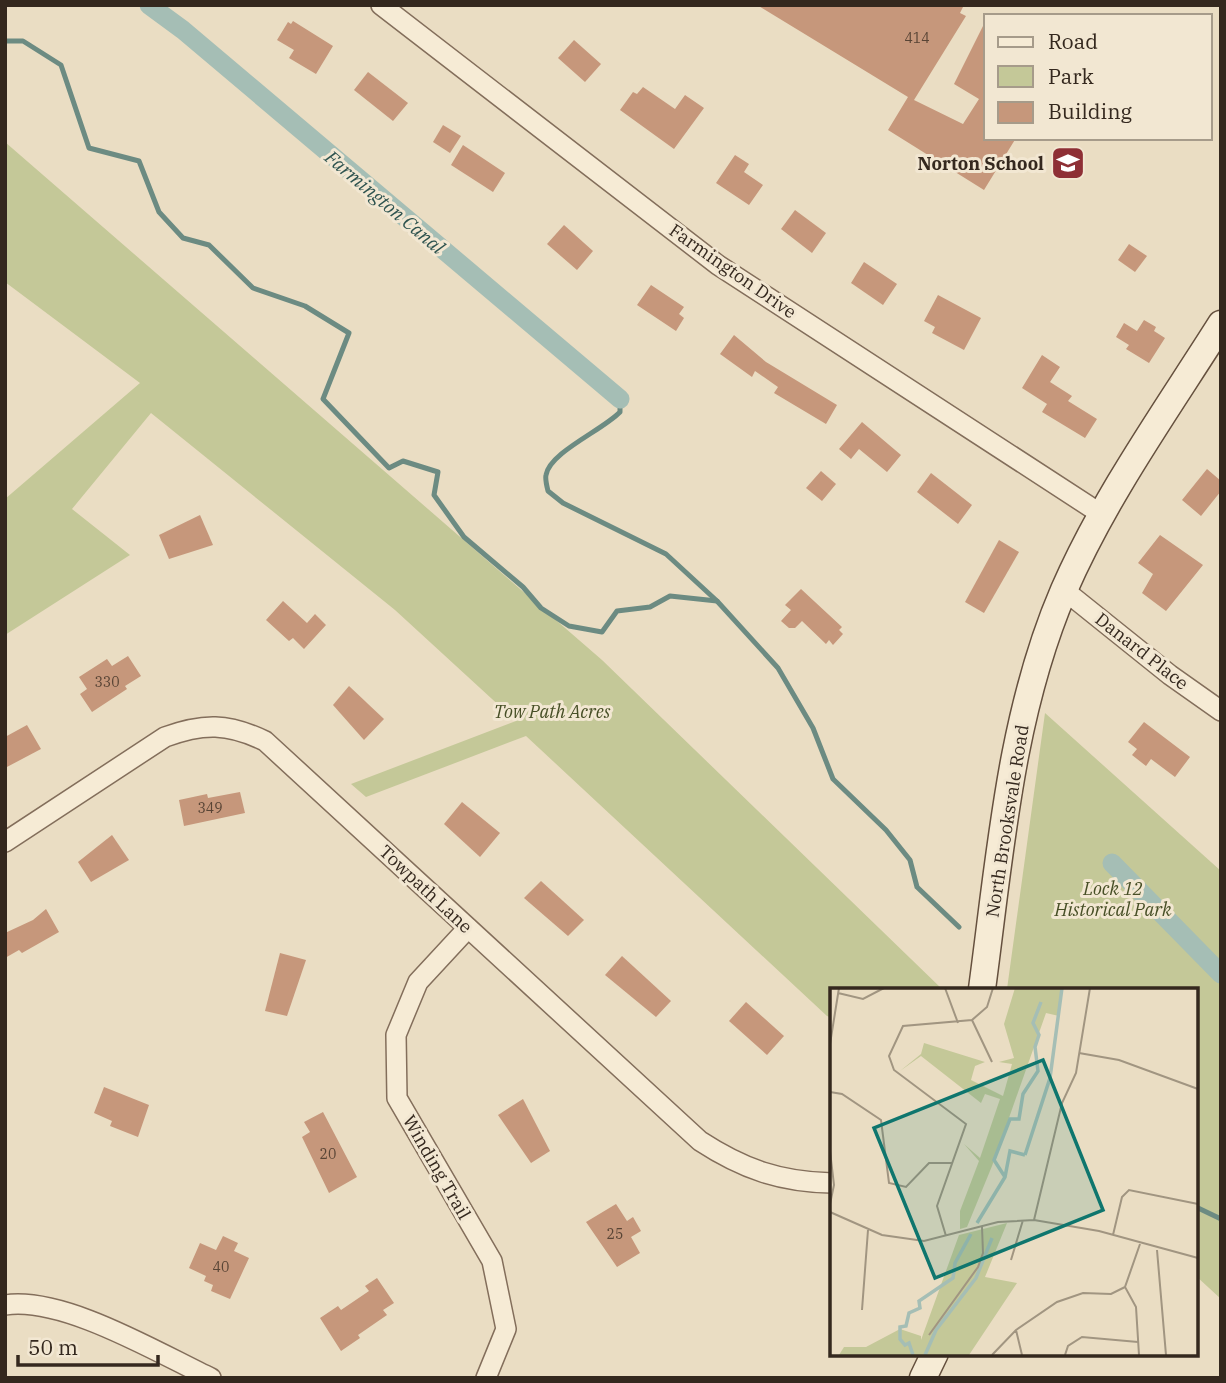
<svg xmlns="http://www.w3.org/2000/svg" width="1226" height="1383" viewBox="0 0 1226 1383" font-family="'IBM Plex Serif',serif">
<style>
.green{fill:#c4c898}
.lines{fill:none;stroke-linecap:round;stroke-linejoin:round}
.stream{stroke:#6c8b82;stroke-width:5}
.canal{stroke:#a5beb5;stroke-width:19}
.building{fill:#c6977b}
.minor-casing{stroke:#836e5b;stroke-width:22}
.secondary-casing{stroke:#65503e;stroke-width:29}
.minor{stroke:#f6ebd5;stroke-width:19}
.secondary{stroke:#f6ebd5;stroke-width:26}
.labels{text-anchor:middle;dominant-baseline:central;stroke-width:6;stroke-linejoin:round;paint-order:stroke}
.number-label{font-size:14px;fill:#584435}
.poi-label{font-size:18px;font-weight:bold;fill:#34281e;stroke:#f2e7d2;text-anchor:end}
.street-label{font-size:18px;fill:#34281e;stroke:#f2e7d2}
.park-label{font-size:18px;font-style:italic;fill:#474f26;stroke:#f2e7d2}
.water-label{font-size:19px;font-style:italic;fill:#2e534f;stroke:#f2e7d2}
.inset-river{fill:none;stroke:#a5beb5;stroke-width:3.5}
.inset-road{fill:none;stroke:#a19581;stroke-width:2}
.view{fill:#0f766e;fill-opacity:0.15;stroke:#0f766e;stroke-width:3.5}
.inset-edge{fill:none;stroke:#34281e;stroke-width:3.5}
</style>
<rect width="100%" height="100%" fill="#eaddc3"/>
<!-- green -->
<g class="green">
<path d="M5 142 602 660 942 989H832V1018L827 1016 526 736 366 797 351 784 516 721 395 610 151 413 72 509 130 555 5 635V499L140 383 5 282Z"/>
<path d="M1045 713 1221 871V1299L1196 1276V989H1007Z"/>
</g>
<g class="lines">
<!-- stream -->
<g class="stream">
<path d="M5 41H23L61 65 89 148 139 161 159 212 183 238 209 245 253 288 305 306 349 333 323 399 389 468 403 461 438 472 434 495 464 537 523 587 541 608 569 626 602 632 617 611 650 607 670 596 717 601"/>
<path d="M620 399V412C603 430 550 452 546 475 545 479 547 487 548 491L563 503 666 554 717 601 778 668 813 728 833 779 886 830 910 860 917 887 959 927"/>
<path d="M1196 1207 1221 1219"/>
</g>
<!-- canal -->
<g class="canal">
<path d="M149 5 183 30 620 399"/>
<path d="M1112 863 1221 974"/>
</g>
</g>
<!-- building -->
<g class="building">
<path d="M757 5H964L960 13 966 16 914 100 963 124 979 99 954 84 986 20V138H1016L984 190 888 130 908 97Z"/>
<path d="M293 21 333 46 316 74 289 58 294 50 277 40 288 22 291 24Z"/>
<path d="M574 40 601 64 585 82 558 58Z"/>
<path d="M368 72 408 103 393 121 354 90Z"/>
<path d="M643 87 675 109 685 95 704 108 674 149 620 110 633 92 637 94Z"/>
<path d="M443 125 461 136 450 153 433 142Z"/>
<path d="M463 145 505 173 493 192 451 165Z"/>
<path d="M735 155 749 164 744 172 763 185 749 205 716 183Z"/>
<path d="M795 210 826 233 812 253 781 229Z"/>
<path d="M564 225 593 251 577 270 547 244Z"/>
<path d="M1129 244 1147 256 1135 272 1118 260Z"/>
<path d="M864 262 897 284 883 305 851 283Z"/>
<path d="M651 285 684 307 679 314 684 318 676 331 637 305Z"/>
<path d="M938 295 981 318 964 350 932 333 935 327 924 321Z"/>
<path d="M1144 320 1156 327 1154 331 1165 338 1149 363 1126 349 1129 345 1116 337 1124 323 1137 331Z"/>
<path d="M734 335 766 362 837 405 826 424 774 393 778 387 755 371 752 377 720 354Z"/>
<path d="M1042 355 1060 367 1050 382 1072 396 1068 401 1097 419 1085 438 1042 412 1047 404 1022 388Z"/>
<path d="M862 422 901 455 887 472 859 449 851 459 839 449Z"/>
<path d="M1207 469 1221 481V491L1201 516 1182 500Z"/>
<path d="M821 471 836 484 822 501 806 488Z"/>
<path d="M931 473 972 505 958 524 917 492Z"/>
<path d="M200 515 213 545 169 559 159 535Z"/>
<path d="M1160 535 1203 565 1166 611 1142 593 1153 574 1138 563Z"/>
<path d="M999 540 1019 552 984 613 965 602Z"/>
<path d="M801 589 842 627 839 630 843 634 833 645 829 640 826 644 802 621 795 628H789L781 621 791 610 785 605Z"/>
<path d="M283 601 307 623 315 614 326 625 304 649 293 638 289 641 266 620Z"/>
<path d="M128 656 141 676 125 686 127 689 92 712 80 694 87 689 79 677 107 659 112 666Z"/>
<path d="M349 686 384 719 364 740 333 705Z"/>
<path d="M1144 722 1190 757 1175 777 1151 759 1146 766 1132 755 1137 749 1128 742Z"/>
<path d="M27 725 41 749 5 768V737Z"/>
<path d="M240 792 245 813 184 826 179 800 207 794 208 798Z"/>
<path d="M462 802 500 833 480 857 444 824Z"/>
<path d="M112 835 129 860 91 882 78 862Z"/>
<path d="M541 881 584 920 568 936 524 898Z"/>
<path d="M46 909 59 932 22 953 19 950 5 958V933L33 920Z"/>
<path d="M280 953 306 960 287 1016 265 1011Z"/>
<path d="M622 956 671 1001 656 1017 605 975Z"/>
<path d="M746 1002 784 1036 767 1055 729 1021Z"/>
<path d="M104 1087 149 1105 138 1137 110 1126 112 1121 94 1113Z"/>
<path d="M523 1099 550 1151 531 1163 498 1115Z"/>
<path d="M323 1112 357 1177 329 1193 302 1137 310 1132 304 1122Z"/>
<path d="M616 1204 627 1221 633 1217 641 1231 631 1237 640 1253 617 1267 586 1222Z"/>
<path d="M223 1236 238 1243 234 1251 249 1258 230 1299 211 1291 213 1285 204 1281 206 1276 189 1268 200 1243 216 1250Z"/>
<path d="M377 1278 394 1303 383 1310 387 1315 358 1335 360 1338 341 1351 320 1318 338 1306 341 1310 369 1291 365 1286Z"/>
</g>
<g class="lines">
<!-- minor casing -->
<g class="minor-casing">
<g id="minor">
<path d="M381 5 718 265 1101 514"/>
<path d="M1064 590 1170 675 1221 711"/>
<path d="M5 842 165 737C203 723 228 723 265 741L700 1141C743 1169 780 1182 832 1183"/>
<path d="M468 928 418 982 396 1035 397 1098 492 1261 506 1329 486 1378"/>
<path d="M5 1305C63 1296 158 1353 211 1378"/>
</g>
</g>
<!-- secondary casing -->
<g class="secondary-casing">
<g id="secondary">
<path d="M982 989C1000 856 1010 715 1064 590 1105 496 1166 411 1221 324"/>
<path d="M923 1378 935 1353"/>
</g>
</g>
<!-- minor -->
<use href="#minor" class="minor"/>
<!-- secondary -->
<use href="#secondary" class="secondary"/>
</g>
<!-- icons -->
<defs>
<g id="school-square" transform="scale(1.75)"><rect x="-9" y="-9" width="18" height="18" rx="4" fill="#8e2f35" stroke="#f2e7d2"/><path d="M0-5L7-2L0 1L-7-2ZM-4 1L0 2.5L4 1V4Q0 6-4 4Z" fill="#fff"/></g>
</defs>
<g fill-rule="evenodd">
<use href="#school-square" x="1068" y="163"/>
</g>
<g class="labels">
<!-- number labels -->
<g class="number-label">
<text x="917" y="38">414</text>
<text x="107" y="682">330</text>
<text x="210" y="808">349</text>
<text x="328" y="1154">20</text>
<text x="615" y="1234">25</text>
<text x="221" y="1267">40</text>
</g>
<!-- poi labels -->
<g class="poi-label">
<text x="1044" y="163">Norton School</text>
</g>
<!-- street labels -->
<g class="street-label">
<text transform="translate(733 271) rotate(35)">Farmington Drive</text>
<text transform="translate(1142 651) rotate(38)">Danard Place</text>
<text transform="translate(1007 821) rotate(-81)">North Brooksvale Road</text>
<text transform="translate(426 889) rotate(43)">Towpath Lane</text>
<text transform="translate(437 1167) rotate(60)">Winding Trail</text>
</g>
<!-- park labels -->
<g class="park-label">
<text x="552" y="711">Tow Path Acres</text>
<text x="1113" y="888">Lock 12<tspan x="1113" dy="21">Historical Park</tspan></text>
</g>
<!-- water labels -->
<g class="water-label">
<text transform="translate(385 202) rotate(40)">Farmington Canal</text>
</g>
</g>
<!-- overview -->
<g transform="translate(830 988)">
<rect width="368" height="368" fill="#eaddc3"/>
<path d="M185 0H233L229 28 216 25 162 178 137 239 130 241V223L149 173 134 156 150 170 170 111 155 106 151 115 91 68 70 83 91 66 94 55 155 74 145 78 141 92 173 108 182 76 169 74 184 70 174 36ZM177 235 155 289 187 295 139 367H9L14 359H36L70 341 91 348V352L129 247Z" fill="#c4c898"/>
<path class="inset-river" d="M195 167 220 90 232 0M175 189 164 172 180 131H189L193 106 208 83 205 59 209 47 203 35 211 14M147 235 175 189 180 163 195 167M83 367 79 355 75 357 70 351V339L76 338 79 325 90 320 89 313 123 290 125 275 141 246M95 367 106 342 146 290 162 250"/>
<path class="inset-road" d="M115 0 128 35M8 5 33 11 54 0M142 32 162 74M0 56 9 0M249 65 289 72 368 101M0 104 12 106 51 132 59 195 76 199 99 175H123M0 163 4 197 0 216M0 224 52 247 94 253 168 234 204 232 269 243 368 270M204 232 232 115 246 85 260 0M283 247 292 209 299 202 368 216M116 248 107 218 136 136 64 82 59 68 73 38 142 32 157 19 163 0M327 262 336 367M181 272 193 232M32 322 38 242M186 342 192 367M99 347 148 279 153 265 152 239M162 367 186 342 227 314 253 305 281 306 295 299M235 367 238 358 252 349 308 354M309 367 306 319 295 299 310 256"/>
<path class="view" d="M213 72 273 222 105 290 44 140Z"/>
<rect width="368" height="368" class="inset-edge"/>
</g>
<!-- border -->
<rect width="1226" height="1383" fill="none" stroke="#34281e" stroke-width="14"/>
<!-- legend -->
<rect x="984" y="14" width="228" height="126" fill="#f2e7d2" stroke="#a69b8a" stroke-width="2"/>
<rect x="998" y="37" width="35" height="10" fill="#f6ebd5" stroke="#a69b8a" stroke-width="2"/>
<text x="1048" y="49" font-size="21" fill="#34281e">Road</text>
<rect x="998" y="66" width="35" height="21" fill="#c4c898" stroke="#a69b8a" stroke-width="2"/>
<text x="1048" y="84" font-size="21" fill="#34281e">Park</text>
<rect x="998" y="102" width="35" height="21" fill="#c6977b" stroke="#a69b8a" stroke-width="2"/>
<text x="1048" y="119" font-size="21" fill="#34281e">Building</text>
<!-- scale -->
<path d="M18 1355v10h140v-10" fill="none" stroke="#34281e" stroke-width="3.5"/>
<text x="28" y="1355" font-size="21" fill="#34281e" stroke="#f2e7d2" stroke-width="5" paint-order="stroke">50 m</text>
</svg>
